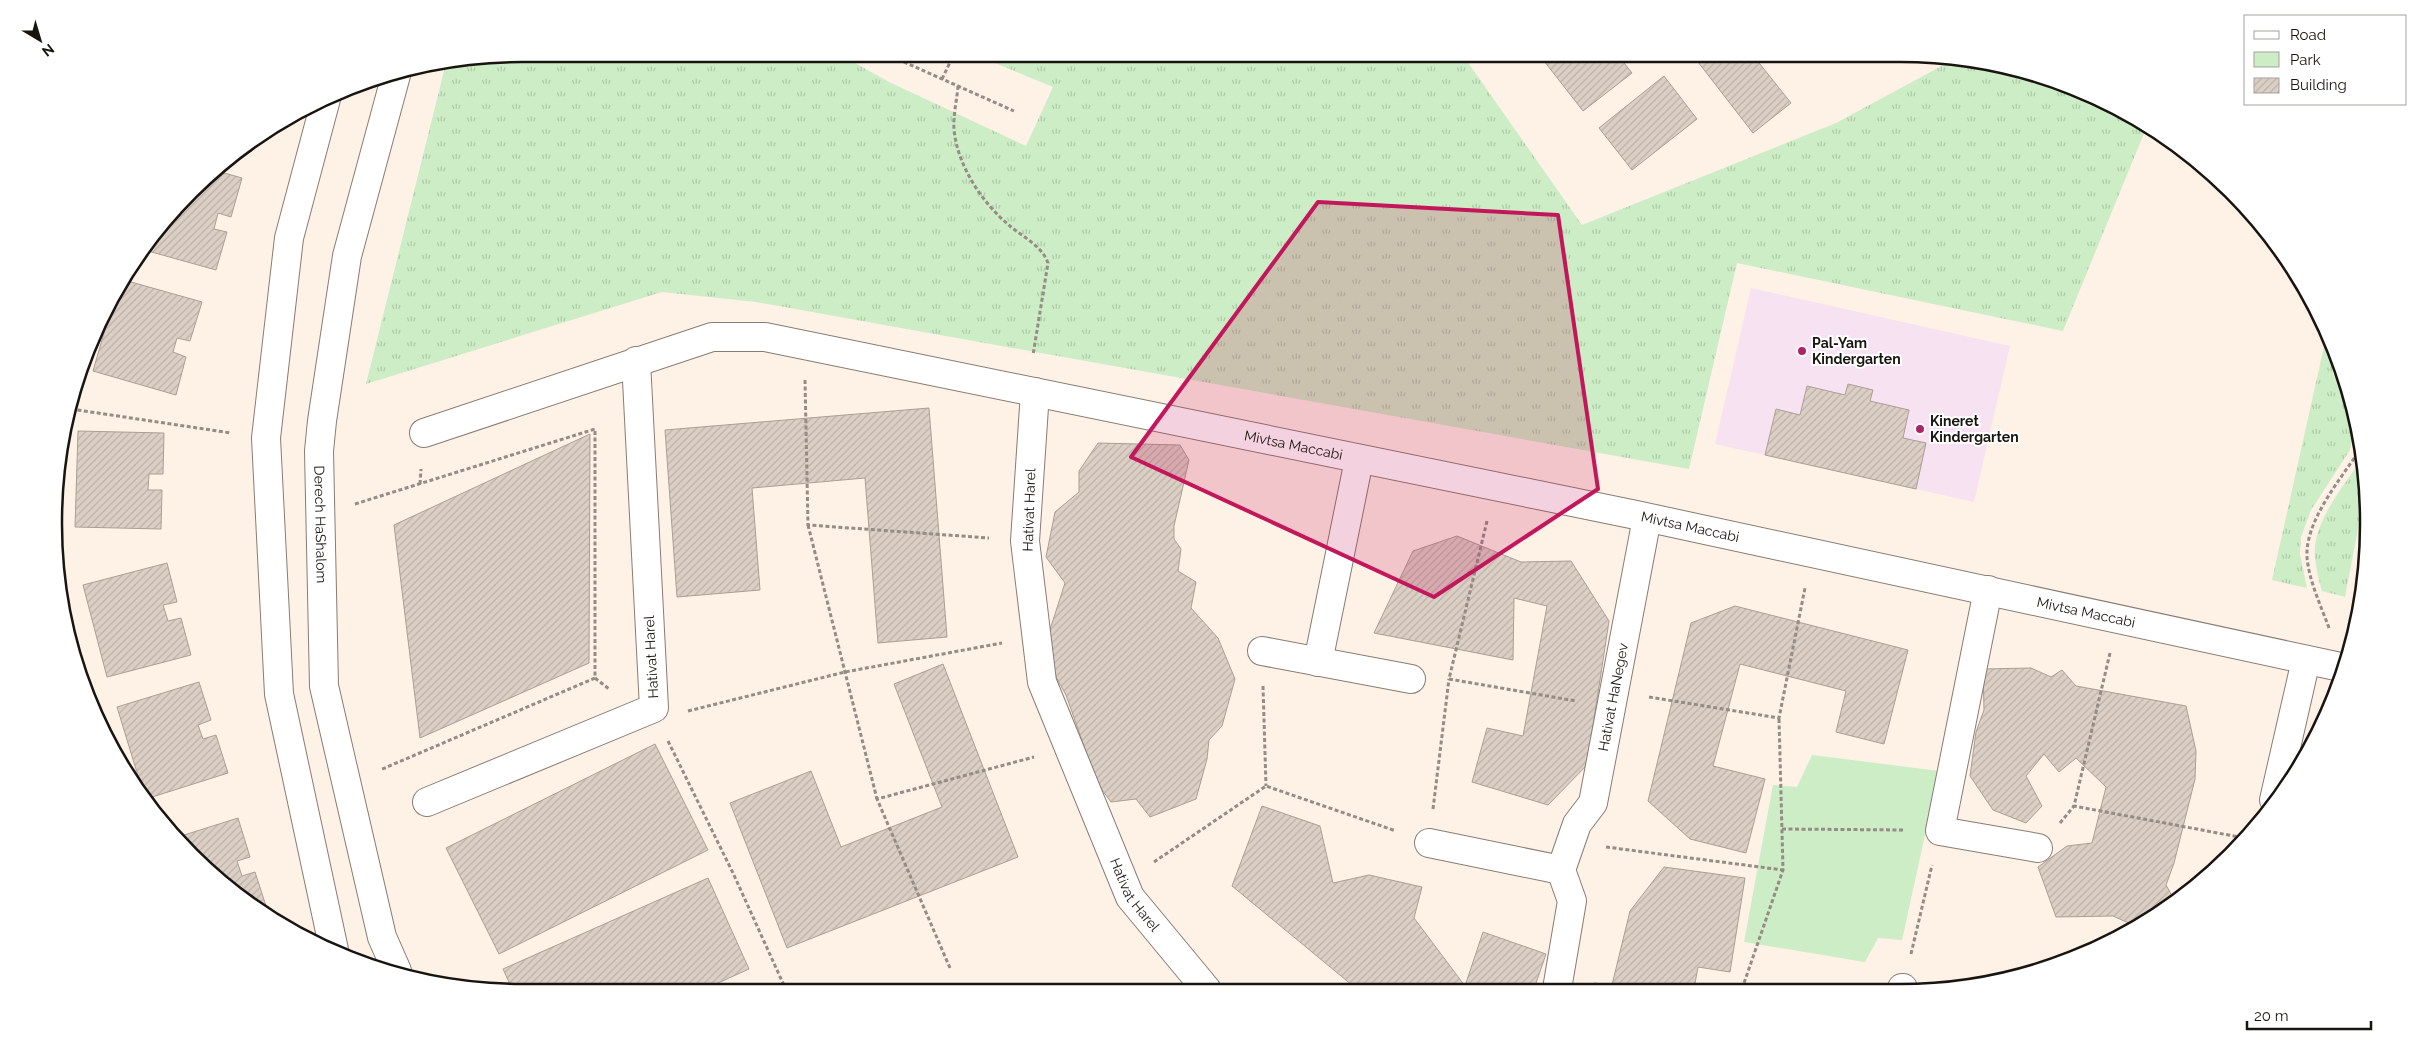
<svg xmlns="http://www.w3.org/2000/svg" width="2422" height="1046" viewBox="0 0 2422 1046" font-family="Raleway,sans-serif">
<style>
.education{fill:#f7e2f2}
.grass{fill:url(#grass-tufts)}
.park{fill:#ccedc5}
.building{fill:url(#building-hatch);stroke:#ab9e95}
.lines{fill:none;stroke-linecap:round;stroke-linejoin:round}
.minor-casing{stroke:#887c73;stroke-width:30}
.path{stroke:#958c85;stroke-width:3;stroke-dasharray:4 2.5;stroke-linecap:butt}
.minor{stroke:#fff;stroke-width:28}
.marked{fill:#c2185b;fill-opacity:0.2;stroke:#c2185b;stroke-width:4;stroke-linejoin:round}
.poi-dot{fill:#ab246a;stroke:#fff;stroke-width:2}
.labels{text-anchor:middle;dominant-baseline:central;stroke-width:4;stroke-linejoin:round;paint-order:stroke}
.poi-label{font-size:14px;font-weight:bold;fill:#181410;stroke:#fff;text-anchor:start}
.street-label{font-size:14px;fill:#181410;stroke:#fff}
.rim{fill:none;stroke:#181410;stroke-width:2.5}
</style>
<defs>
<pattern id="grass-tufts" width="24" height="20" patternUnits="userSpaceOnUse" patternTransform="scale(1.25)"><rect width="24" height="20" fill="#ccedc5"/><path d="M3 7l-1-3M5 7V3M7 7l1-3M15 17l-1-3M17 17v-4M19 17l1-3" fill="none" stroke="#aecaa8"/></pattern>
<pattern id="building-hatch" width="6" height="6" patternUnits="userSpaceOnUse" patternTransform="scale(1.25)"><rect width="6" height="6" fill="#dccfc5"/><path d="M-1 1l2-2M0 6l6-6M5 7l2-2" fill="none" stroke="#bcb1a8"/></pattern>
</defs>
<rect width="100%" height="100%" fill="#fef1e6"/>
<!-- education -->
<path class="education" d="M1751 288 2010 346 1974 502 1715 444Z"/>
<!-- grass -->
<g class="grass">
<path d="M523 54H839L889 82 1026 146 1053 87 995 63V54H1462L1582 225 1836 123 1949 62 2050 79 2134 117 2147 126 2063 331 1737 263 1689 469 756 302 662 292 366 384 445 67Z"/>
<path d="M2327 333 2332 347 2333 374 2354 414 2353 434 2350 450 2311 510 2301 537 2300 554 2307 588 2272 580Z"/>
<path d="M2362 458 2366 487 2345 597 2322 591C2319 581 2316 569 2315 558 2311 523 2345 485 2362 458Z"/>
</g>
<!-- park -->
<path class="park" d="M1812 755 1939 771 1902 940 1878 938 1865 962 1744 942 1773 785 1797 787Z"/>
<!-- building -->
<g class="building">
<path d="M1553 54H1617L1632 73 1583 111 1544 61Z"/>
<path d="M1709 54H1752L1791 103 1753 133 1698 62Z"/>
<path d="M1664 76 1697 119 1632 170 1599 128Z"/>
<path d="M255 141 251 152 242 150Z"/>
<path d="M214 170 242 178 231 217 218 213 214 229 227 232 216 270 148 251Z"/>
<path d="M124 280 202 302 190 341 177 338 173 352 186 357 176 395 93 371 117 288Z"/>
<path d="M1848 384 1873 390 1870 401 1909 410 1903 438 1926 443 1916 489 1765 455 1776 409 1800 415 1807 386 1845 395Z"/>
<path d="M929 408 947 637 878 643 865 478 752 488 760 590 677 597 665 430Z"/>
<path d="M78 431 164 433 163 474H149L148 490H162L161 529 75 527Z"/>
<path d="M590 434 589 663 420 738 394 525Z"/>
<path d="M1098 443 1180 445 1189 460 1174 526V539L1181 549 1178 571 1196 582 1191 608 1218 638 1235 679 1222 726 1209 740 1207 759 1196 799 1150 817 1136 799 1111 802 1097 783 1066 695 1050 666 1046 642 1065 583 1046 557 1055 512 1079 492V471Z"/>
<path d="M1457 536 1521 562 1571 561 1609 621 1587 765 1548 805 1472 782 1487 728 1523 736 1547 606 1514 598 1513 660 1374 633 1413 551Z"/>
<path d="M167 563 177 602 163 605 168 621 181 618 191 655 107 677 83 585Z"/>
<path d="M1735 606 1908 650 1884 744 1836 732 1846 691 1740 664 1713 766 1765 779 1746 853 1690 839 1648 801 1691 623Z"/>
<path d="M943 664 1018 857 787 948 730 803 811 771 841 847 942 807 894 684Z"/>
<path d="M2031 668 2051 677 2062 670 2076 686 2186 706 2196 751 2195 779 2174 863 2166 885 2175 901 2133 925 2113 916 2056 917 2038 867 2067 846 2092 843 2106 787 2076 758 2059 772 2044 754 2026 776 2042 806 2026 823 1993 810 1970 776 1976 732 1984 710 1983 669Z"/>
<path d="M199 682 211 720 198 725 203 739 216 735 228 773 149 798 142 789 117 707Z"/>
<path d="M655 744 708 850 499 954 446 848Z"/>
<path d="M1262 806 1320 826 1333 883 1369 875 1422 887 1414 918 1465 986 1483 932 1546 954 1534 989 1358 990 1232 886Z"/>
<path d="M238 818 250 857 237 861 242 876 255 872 267 909 262 910 214 876 181 836Z"/>
<path d="M1664 867 1745 878 1730 972 1698 967 1694 989H1611L1630 911Z"/>
<path d="M708 878 749 969 698 992 513 991 503 969Z"/>
</g>
<g class="lines">
<!-- minor casing -->
<g class="minor-casing">
<g id="minor">
<path id="s1" d="M396 75 347 256 322 421 319 451 324 686 382 937 397 971"/>
<path d="M326 99 289 238 266 438 279 694 334 950"/>
<path id="s2" d="M1035 392 1025 541 1042 682 1130 897 1207 990"/>
<path id="s3" d="M424 433 712 337H765L1636 515 2345 668"/>
<path d="M1988 590 1940 831 2038 848"/>
<path d="M1262 651 1411 679"/>
<path d="M1318 662 1359 460"/>
<path d="M2274 800 2306 660"/>
<path d="M427 802 654 708 636 361"/>
<path d="M1429 843 1561 870"/>
<path d="M1902 988H1903"/>
<path id="s4" d="M1557 989 1572 901 1561 870 1577 824 1593 803 1647 518"/>
</g>
</g>
<!-- path -->
<g class="path">
<path d="M886 54 1014 111"/>
<path d="M942 79 954 54"/>
<path d="M958 86C957 100 953 115 954 129 957 165 982 203 1010 226 1023 237 1042 246 1048 263L1033 355"/>
<path d="M2339 368 2346 385"/>
<path d="M805 380 808 525 989 538"/>
<path d="M71 409 231 433"/>
<path d="M420 484 421 469"/>
<path d="M355 504 595 429V678L380 770"/>
<path d="M1487 521 1449 679 1576 701"/>
<path d="M808 525 877 799"/>
<path d="M2329 628C2321 606 2309 581 2307 557 2305 522 2339 481 2357 454L2359 445"/>
<path d="M2110 653 2074 806 2239 837"/>
<path d="M595 678 609 689"/>
<path d="M1263 686 1266 786"/>
<path d="M1649 697 1779 718 1805 588"/>
<path d="M688 711 845 672 1002 643"/>
<path d="M668 741 733 873 787 992"/>
<path d="M1433 809 1449 679"/>
<path d="M2060 823 2074 806"/>
<path d="M1782 829 1904 830"/>
<path d="M1606 847 1783 870"/>
<path d="M1154 862 1266 786 1396 831"/>
<path d="M1911 954 1932 865"/>
<path d="M950 968 877 799 1034 757"/>
<path d="M1594 984 1627 989"/>
<path d="M1742 989 1783 870 1779 718"/>
</g>
<!-- minor -->
<use href="#minor" class="minor"/>
</g>
<!-- marked area -->
<path class="marked" d="M1318 202 1558 215 1598 489 1434 597 1131 457Z"/>
<!-- markers -->
<g class="poi-dot">
<circle cx="1802" cy="351" r="5"/>
<circle cx="1920" cy="429" r="5"/>
</g>
<g class="labels">
<!-- poi labels -->
<g class="poi-label">
<text x="1812" y="343">Pal-Yam<tspan x="1812" dy="16">Kindergarten</tspan></text>
<text x="1930" y="421">Kineret<tspan x="1930" dy="16">Kindergarten</tspan></text>
</g>
<!-- street labels -->
<g class="street-label">
<text stroke="none"><textPath href="#s3" startOffset="896">Mivtsa Maccabi</textPath></text>
<text transform="translate(1029 510) rotate(-88)">Hativat Harel</text>
<text stroke="none"><textPath href="#s1" startOffset="458">Derech HaShalom</textPath></text>
<text stroke="none"><textPath href="#s3" startOffset="1301">Mivtsa Maccabi</textPath></text>
<text stroke="none"><textPath href="#s3" startOffset="1706">Mivtsa Maccabi</textPath></text>
<text transform="translate(651 657) rotate(-93)">Hativat Harel</text>
<text stroke="none"><textPath href="#s4" startOffset="305">Hativat HaNegev</textPath></text>
<text stroke="none"><textPath href="#s2" startOffset="524">Hativat Harel</textPath></text>
</g>
</g>
<!-- crop -->
<path d="M0 0H2422V1046H0ZM522 62H1900A460 460 0 0 1 2360 522V524A460 460 0 0 1 1900 984H522A460 460 0 0 1 62 524V522A460 460 0 0 1 522 62Z" fill="#fff" fill-rule="evenodd"/>
<path class="rim" d="M522 62H1900A460 460 0 0 1 2360 522V524A460 460 0 0 1 1900 984H522A460 460 0 0 1 62 524V522A460 460 0 0 1 522 62Z"/>
<!-- legend -->
<rect x="2244" y="15" width="162" height="90" fill="#ffffff" stroke="#a3a19f"/>
<rect x="2254" y="31" width="25" height="8" fill="#ffffff" stroke="#a3a19f"/>
<text x="2290" y="40" font-size="15" fill="#181410">Road</text>
<rect x="2254" y="52" width="25" height="15" fill="#ccedc5" stroke="#a3a19f"/>
<text x="2290" y="65" font-size="15" fill="#181410">Park</text>
<rect x="2254" y="78" width="25" height="15" fill="url(#building-hatch)" stroke="#a3a19f"/>
<text x="2290" y="90" font-size="15" fill="#181410">Building</text>
<!-- north arrow -->
<g transform="translate(40 40) rotate(142)" stroke="#ffffff" stroke-width="4" paint-order="stroke">
<path d="M0-4L9 19L0 12L-9 19Z" fill="#181410"/>
<text y="-8" font-size="14" font-weight="bold" text-anchor="middle" fill="#181410">N</text>
</g>
<!-- scale -->
<path d="M2247 1021v8h124v-8" fill="none" stroke="#181410" stroke-width="2.5"/>
<text x="2254" y="1021" font-size="15" fill="#181410" stroke="#ffffff" stroke-width="4" paint-order="stroke">20 m</text>
</svg>
